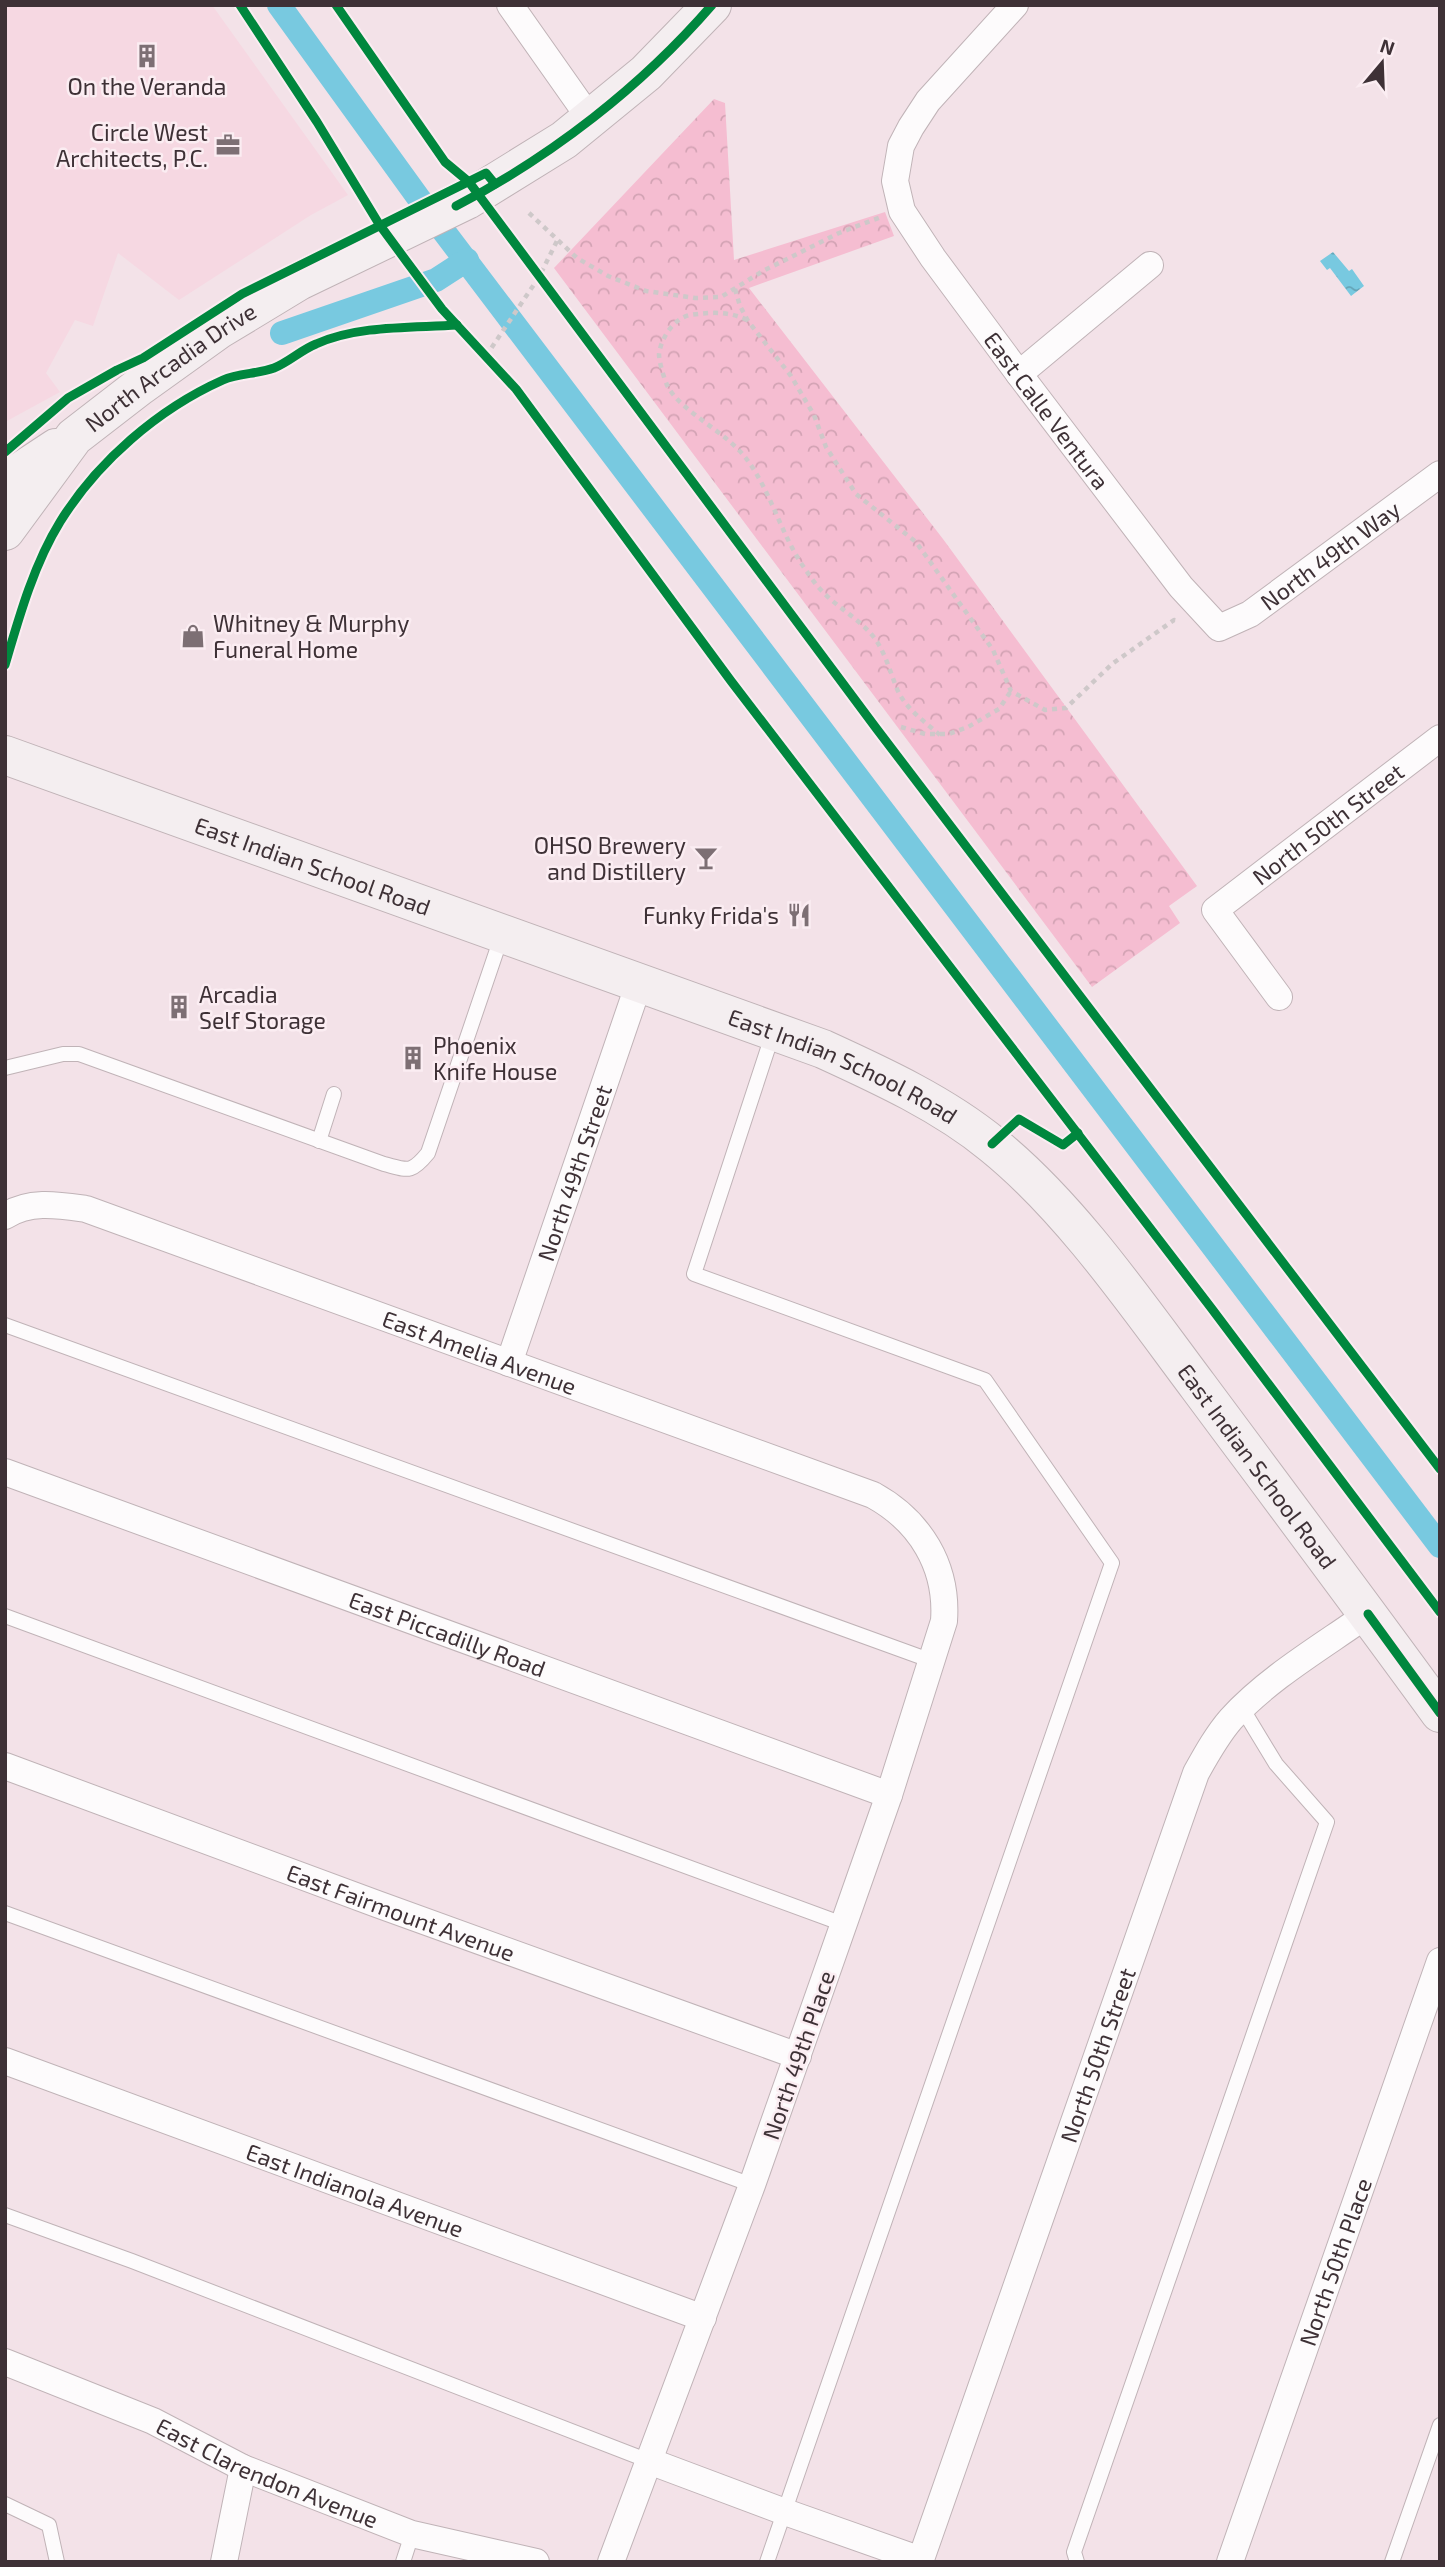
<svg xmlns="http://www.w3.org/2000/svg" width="1445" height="2567" viewBox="0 0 1445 2567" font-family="'Exo 2',sans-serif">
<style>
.built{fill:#f6d8e2}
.forest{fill:url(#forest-crowns)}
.water{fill:url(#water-ripples)}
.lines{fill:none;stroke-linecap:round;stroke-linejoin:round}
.canal{stroke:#78c9e0;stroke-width:24}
.lane-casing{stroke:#c0b3b7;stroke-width:16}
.street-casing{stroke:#c0b3b7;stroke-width:28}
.secondary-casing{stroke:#c0b3b7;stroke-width:40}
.path{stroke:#cec8c9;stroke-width:4.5;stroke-dasharray:5 5;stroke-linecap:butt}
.lane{stroke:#fdfbfc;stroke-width:14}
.street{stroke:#fdfbfc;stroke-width:26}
.secondary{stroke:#f4eef0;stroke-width:38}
.cycleway-casing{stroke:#fbedf2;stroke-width:13}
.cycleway{stroke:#00873e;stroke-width:9}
.labels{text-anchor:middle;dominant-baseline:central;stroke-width:5;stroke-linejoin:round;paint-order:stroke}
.poi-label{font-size:23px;fill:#3e3136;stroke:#fbedf2;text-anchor:end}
.street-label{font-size:23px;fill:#3e3136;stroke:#fbedf2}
</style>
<defs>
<pattern id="forest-crowns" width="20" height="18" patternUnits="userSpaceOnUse" patternTransform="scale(1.75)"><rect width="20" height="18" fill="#f5bdd1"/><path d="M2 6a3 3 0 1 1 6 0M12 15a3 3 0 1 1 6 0" fill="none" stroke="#d3a3b4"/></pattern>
<pattern id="water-ripples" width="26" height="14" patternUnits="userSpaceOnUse" patternTransform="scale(1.75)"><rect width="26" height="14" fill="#78c9e0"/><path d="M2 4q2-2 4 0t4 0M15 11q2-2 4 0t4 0" fill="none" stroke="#64a4b6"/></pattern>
</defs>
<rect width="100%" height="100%" fill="#f3e2e8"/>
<!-- built -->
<path class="built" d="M5 5H212L348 195 311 215 179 300 118 253 93 326 75 320 46 373 60 392 5 422Z"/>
<!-- forest -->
<path class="forest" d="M714 99 725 103 734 260 885 212 894 236 749 288 943 539 1197 886 1169 906 1180 923 1092 987 554 268Z"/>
<!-- water -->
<path class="water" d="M1333 252 1349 271 1352 269 1364 286 1351 296 1330 268 1327 270 1320 261Z"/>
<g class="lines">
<!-- canal -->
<g class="canal">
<path d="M279 5 420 200 1440 1546"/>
<path d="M282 333 436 280 467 260"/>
</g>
<!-- lane casing -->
<g class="lane-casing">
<g id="lane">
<path d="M5 1068 63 1054H79L384 1164C408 1170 411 1174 428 1153L502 935"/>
<path d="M319 1141 334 1094"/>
<path d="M5 1325 932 1661"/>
<path d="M5 1616 843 1924"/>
<path d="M5 1913 752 2185"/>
<path d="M5 2215 132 2261 649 2461"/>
<path d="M5 2504 49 2525 57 2562"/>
<path d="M403 2562 412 2534"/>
<path d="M767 2562 1112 1563 985 1380 694 1274 773 1033"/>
<path d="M1077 2562 1074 2552 1327 1822 1276 1764 1242 1708"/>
<path d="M1392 2562 1440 2425"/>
</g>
</g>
<!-- street casing -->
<g class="street-casing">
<g id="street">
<path d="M510 5 591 120"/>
<path id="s1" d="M1015 5 928 101 911 127 901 146 895 181 902 211 933 258 1019 374 1181 587 1219 628 1250 614 1440 474"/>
<path d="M1019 374 1150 265"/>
<path id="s2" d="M1279 997 1215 910 1440 738"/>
<path id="s3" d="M5 1216C30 1200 58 1205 86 1209L873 1495C920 1521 948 1566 944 1621L889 1795 752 2185 611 2562"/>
<path id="s4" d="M509 1363 639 983"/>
<path id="s5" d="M5 1472 889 1795"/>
<path id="s6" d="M5 1766 377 1904 798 2056"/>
<path id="s7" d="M5 2061 703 2318"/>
<path id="s8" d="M5 2362 153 2421 243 2468 412 2534 536 2562"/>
<path d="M649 2461 785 2512 921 2560"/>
<path d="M224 2562 243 2468"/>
<path id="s9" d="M920 2562 1196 1773C1206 1755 1217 1735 1231 1719 1268 1678 1323 1646 1368 1614"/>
<path id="s10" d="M1230 2562 1440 1961"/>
</g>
</g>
<!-- secondary casing -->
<g class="secondary-casing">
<g id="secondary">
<path d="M5 486 12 477 56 448"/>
<path id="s11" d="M5 531 74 437 140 386 218 330 299 281 467 200 564 140 646 73 712 5"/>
<path id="s12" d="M5 755 823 1049C882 1076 943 1104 993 1145 1071 1208 1138 1306 1198 1386 1279 1495 1360 1603 1440 1713"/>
</g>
</g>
<!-- path -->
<g class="path">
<path d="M529 213 577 258 608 276 646 291 695 298 721 297 763 271 839 233 881 217"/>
<path d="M735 289 740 306 748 321 791 376 814 415 826 447 856 494 916 542 993 650 1011 691 1045 710 1066 708 1112 664 1174 620 1180 621"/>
<path d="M747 320C729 311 710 312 690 315 674 318 661 338 659 354 659 362 664 378 667 385 680 412 728 432 748 461 772 494 781 535 805 569 810 576 815 584 821 590 838 609 866 622 879 645 887 659 891 674 897 689 905 708 925 722 940 735"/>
<path d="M486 356 539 277 557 241"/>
<path d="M901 727 925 734H949L968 727 999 709 1011 691"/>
</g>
<!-- lane -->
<use href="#lane" class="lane"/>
<!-- street -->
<use href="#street" class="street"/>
<!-- secondary -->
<use href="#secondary" class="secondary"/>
<!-- cycleway casing -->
<g class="cycleway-casing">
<g id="cycleway">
<path d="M240 5 317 122 379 224 407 262 442 309 516 389 731 681 1212 1309 1440 1612"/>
<path d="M336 5 445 162 469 182 876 728 1440 1469"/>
<path d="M456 206C552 156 641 87 712 5"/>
<path d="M5 452 68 398 117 370 143 358 242 294 486 173 495 184"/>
<path d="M5 665C19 617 34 564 60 522 97 462 158 409 223 380 238 373 258 374 274 368 289 362 301 350 316 344 358 325 412 328 457 325"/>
<path d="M992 1144 1019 1119 1063 1145 1078 1133"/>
<path d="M1368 1614 1440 1713"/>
</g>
</g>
<!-- cycleway -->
<use href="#cycleway" class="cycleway"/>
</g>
<!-- icons -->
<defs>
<g id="building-bare" transform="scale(1.89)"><path d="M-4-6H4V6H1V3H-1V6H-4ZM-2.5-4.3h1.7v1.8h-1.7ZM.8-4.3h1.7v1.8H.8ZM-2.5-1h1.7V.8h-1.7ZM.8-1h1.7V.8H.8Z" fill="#7d6f74" stroke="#fbedf2" stroke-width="2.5" paint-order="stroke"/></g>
<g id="office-bare" transform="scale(1.89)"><path d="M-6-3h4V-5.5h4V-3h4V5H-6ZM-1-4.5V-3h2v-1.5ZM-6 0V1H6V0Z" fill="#7d6f74" stroke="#fbedf2" stroke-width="2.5" paint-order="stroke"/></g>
<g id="shop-bare" transform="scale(1.89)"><path d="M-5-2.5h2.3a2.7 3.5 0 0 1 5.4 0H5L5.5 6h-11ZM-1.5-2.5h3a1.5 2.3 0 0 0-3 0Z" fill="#7d6f74" stroke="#fbedf2" stroke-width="2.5" paint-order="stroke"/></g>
<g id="bar-bare" transform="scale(1.89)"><path d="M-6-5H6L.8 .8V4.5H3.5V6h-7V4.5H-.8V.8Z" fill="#7d6f74" stroke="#fbedf2" stroke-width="2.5" paint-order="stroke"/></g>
<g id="restaurant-bare" transform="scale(1.89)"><path d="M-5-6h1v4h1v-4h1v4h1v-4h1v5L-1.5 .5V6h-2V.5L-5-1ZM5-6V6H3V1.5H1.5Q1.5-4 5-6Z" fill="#7d6f74" stroke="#fbedf2" stroke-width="2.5" paint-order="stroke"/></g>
</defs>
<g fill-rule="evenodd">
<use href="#building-bare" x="147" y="56"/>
<use href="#office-bare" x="228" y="145"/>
<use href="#shop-bare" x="193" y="636"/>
<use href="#bar-bare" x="706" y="858"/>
<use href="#restaurant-bare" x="799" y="915"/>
<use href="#building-bare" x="179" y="1007"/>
<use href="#building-bare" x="413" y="1058"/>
</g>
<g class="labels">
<!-- poi labels -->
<g class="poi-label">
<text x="147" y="86" text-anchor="middle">On the Veranda</text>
<text x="208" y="132">Circle West<tspan x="208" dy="26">Architects, P.C.</tspan></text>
<text x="213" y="623" text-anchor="start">Whitney &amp; Murphy<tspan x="213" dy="26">Funeral Home</tspan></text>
<text x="686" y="845">OHSO Brewery<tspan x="686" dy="26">and Distillery</tspan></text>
<text x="779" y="915">Funky Frida's</text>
<text x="199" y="994" text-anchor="start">Arcadia<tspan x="199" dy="26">Self Storage</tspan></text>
<text x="433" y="1045" text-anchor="start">Phoenix<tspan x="433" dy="26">Knife House</tspan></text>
</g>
<!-- street labels -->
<g class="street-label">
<text stroke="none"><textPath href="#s11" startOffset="236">North Arcadia Drive</textPath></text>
<text stroke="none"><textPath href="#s1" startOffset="495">East Calle Ventura</textPath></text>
<text stroke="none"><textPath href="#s1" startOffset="906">North 49th Way</textPath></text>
<text stroke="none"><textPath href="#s2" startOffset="250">North 50th Street</textPath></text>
<text stroke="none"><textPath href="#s12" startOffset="327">East Indian School Road</textPath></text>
<text stroke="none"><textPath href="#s12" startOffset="894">East Indian School Road</textPath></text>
<text stroke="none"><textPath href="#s4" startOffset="201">North 49th Street</textPath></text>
<text stroke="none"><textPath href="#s3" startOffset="502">East Amelia Avenue</textPath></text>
<text stroke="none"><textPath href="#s12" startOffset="1482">East Indian School Road</textPath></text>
<text stroke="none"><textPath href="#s5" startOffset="471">East Piccadilly Road</textPath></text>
<text stroke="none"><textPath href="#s6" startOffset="422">East Fairmount Avenue</textPath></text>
<text transform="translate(798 2055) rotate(-71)">North 49th Place</text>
<text stroke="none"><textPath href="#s9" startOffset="537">North 50th Street</textPath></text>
<text stroke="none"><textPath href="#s7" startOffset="373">East Indianola Avenue</textPath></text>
<text stroke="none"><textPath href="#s10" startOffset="318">North 50th Place</textPath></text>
<text stroke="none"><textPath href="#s8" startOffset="285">East Clarendon Avenue</textPath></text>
</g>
</g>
<!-- border -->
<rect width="1445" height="2567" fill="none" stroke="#3e3136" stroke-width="14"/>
<!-- north arrow -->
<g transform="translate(1382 63) rotate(19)" stroke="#fbedf2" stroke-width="5" paint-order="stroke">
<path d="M0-5L12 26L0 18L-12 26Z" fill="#3e3136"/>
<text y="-10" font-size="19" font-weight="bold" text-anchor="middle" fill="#3e3136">N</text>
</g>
</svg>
